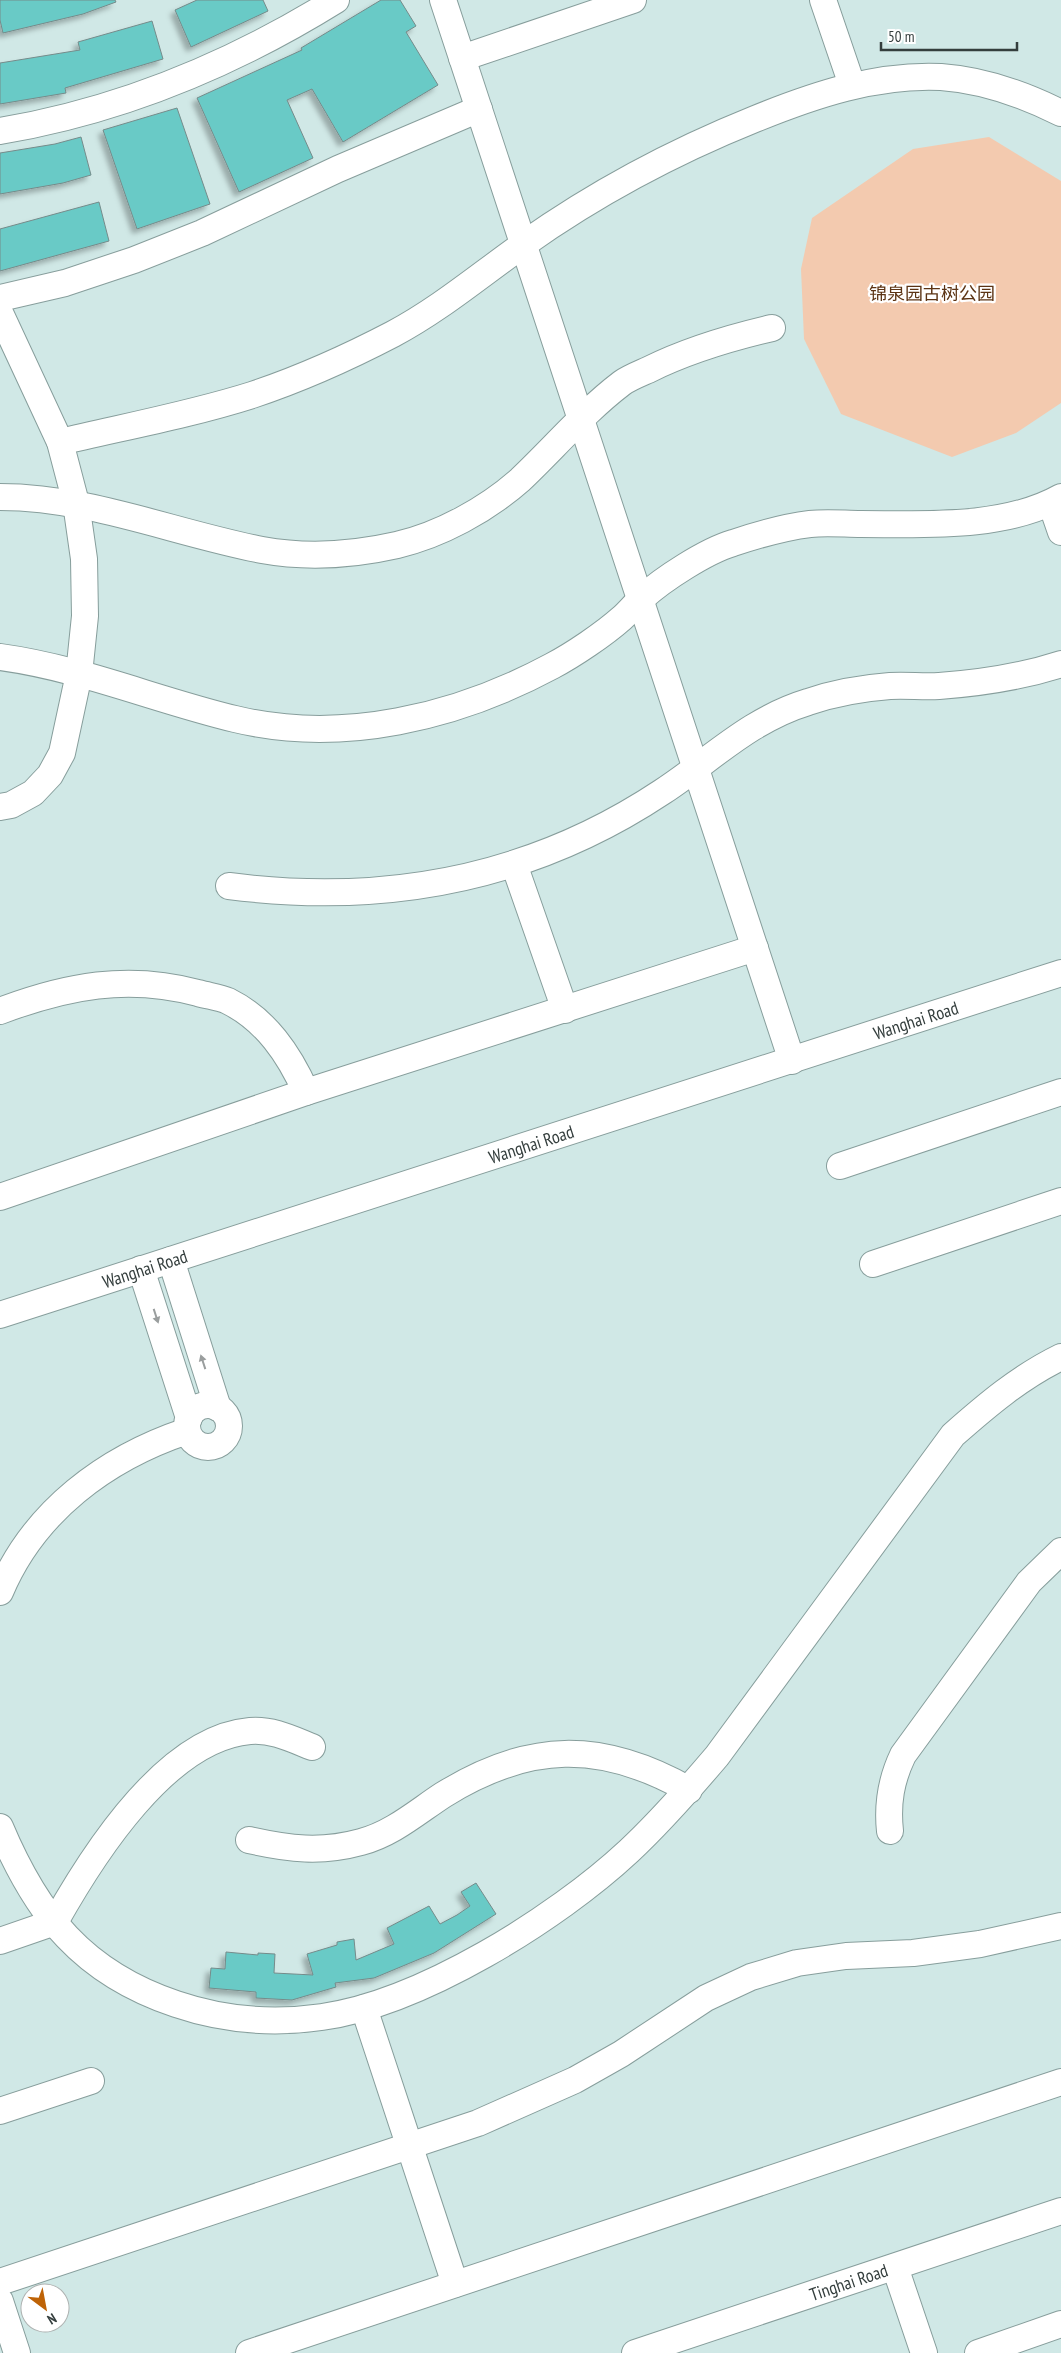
<svg xmlns="http://www.w3.org/2000/svg" width="1061" height="2353" viewBox="0 0 1061 2353" font-family="'PT Sans Narrow','Noto Sans SC',sans-serif">
<style>
.green{fill:#f3caaf}
.building{fill:#69cac6;stroke:#758b8a;filter:url(#shadow)}
.lines{fill:none;stroke-linecap:round;stroke-linejoin:round}
.minor-casing{stroke:#879e9c;stroke-width:28}
.minor{stroke:#fff;stroke-width:26}
.oneway{fill:#9a9e9e}
.labels{text-anchor:middle;dominant-baseline:central;stroke-width:4.5;stroke-linejoin:round;paint-order:stroke}
.park-label{font-size:18px;fill:#5c3414;stroke:#fff}
.street-label{font-size:18px;fill:#343e3d;stroke:#fff}
</style>
<defs>
<filter id="shadow"><feDropShadow dx="-4.5" dy="4.5" stdDeviation="2.5" flood-color="#0004"/></filter>
</defs>
<rect width="100%" height="100%" fill="#d0e8e6"/>
<!-- green -->
<path class="green" d="M989 137 1061 181V403L1016 433 952 457 841 414 804 339 801 269 812 218 913 149Z"/>
<!-- building -->
<g class="building">
<path d="M0 0H115L116 2 83 14 3 33 0 20Z"/>
<path d="M197 0H263L268 11 191 47 175 10Z"/>
<path d="M381 0H400L416 26 406 32 438 85 343 142 312 89 287 100 313 158 239 192 197 98 302 50 301 48Z"/>
<path d="M152 21 163 59 65 88 66 93 0 104V63L80 50 78 42Z"/>
<path d="M177 108 210 204 137 229 103 130Z"/>
<path d="M81 137 91 175 63 183 0 194V153L55 144Z"/>
<path d="M99 202 109 241 0 271V229Z"/>
<path d="M476 1883 496 1914 434 1953 374 1978 335 1983 336 1987 292 2000 256 1998V1992L209 1988 211 1968 225 1969 226 1952 258 1955V1953L275 1954 274 1973 313 1975 307 1954 337 1945V1942L354 1939 356 1960 394 1944 387 1928 429 1906 440 1924 457 1915 470 1906 461 1892Z"/>
</g>
<g class="lines">
<!-- minor casing -->
<g class="minor-casing">
<g id="minor">
<path d="M443 0 792 1061"/>
<path d="M823 0 852 85"/>
<path d="M462 58 633 0"/>
<path d="M0 131C119 111 233 64 336 0"/>
<path d="M0 298 65 283 134 260 202 233 338 169 479 109"/>
<path d="M0 313 60 442 76 503 84 559 85 616 79 674 62 753 50 775 33 793 11 805 0 807"/>
<path d="M60 442C123 427 189 415 252 395 300 379 347 358 393 334 440 309 480 275 524 244 596 193 673 152 755 119 814 95 876 74 941 77 984 80 1023 94 1061 113"/>
<path d="M0 497C90 497 174 533 262 550 306 558 353 555 397 545 440 535 486 510 520 480 554 448 584 412 622 383 629 378 639 374 648 370 688 350 729 338 772 328"/>
<path d="M1051 503 1061 532"/>
<path d="M0 657C81 668 156 700 235 719 342 745 457 717 552 666 573 655 604 634 622 618 629 612 635 604 642 598 663 579 706 551 733 543 757 535 785 527 810 524 827 522 845 524 861 524 925 524 1004 529 1061 497"/>
<path d="M514 864 565 1010"/>
<path d="M229 886C384 906 531 879 662 792 711 760 749 720 808 702 834 693 863 688 890 686 907 685 923 687 939 686 981 683 1021 677 1061 664"/>
<path d="M0 1011C66 986 128 974 198 993 208 996 219 997 228 1001 266 1020 289 1054 306 1092"/>
<path d="M840 1166 1061 1092"/>
<path d="M0 1197 306 1092 755 948"/>
<path d="M171 1260 218 1408"/>
<path d="M873 1264 1061 1201"/>
<path d="M141 1269 189 1418"/>
<path id="s1" d="M0 1315 1061 973"/>
<circle cx="208" cy="1426" r="21"/>
<path d="M0 1592C34 1511 106 1458 187 1431"/>
<path d="M0 1827C37 1915 83 1973 176 2004 223 2020 273 2024 322 2017 421 2003 556 1919 629 1851 661 1821 689 1789 717 1756L953 1435C987 1405 1020 1377 1061 1357"/>
<path d="M890 1831C887 1803 891 1780 903 1755L1029 1582 1061 1551"/>
<path d="M249 1840C289 1849 321 1853 361 1842 392 1834 417 1812 443 1795 528 1742 601 1740 689 1790"/>
<path d="M0 1941 55 1922C92 1856 166 1738 250 1731 272 1729 292 1739 312 1747"/>
<path d="M364 2008 455 2284"/>
<path d="M0 2111 91 2081"/>
<path d="M895 2267 924 2353"/>
<path d="M0 2282 478 2123 575 2080 621 2054 706 1998 751 1977 797 1963 846 1956 913 1953 980 1944 1061 1926"/>
<path d="M0 2301 17 2353"/>
<path d="M249 2353 1061 2082"/>
<path id="s2" d="M635 2353 1061 2211"/>
<path d="M978 2353 1061 2324"/>
</g>
</g>
<!-- minor -->
<use href="#minor" class="minor"/>
</g>
<!-- one-way arrows -->
<defs><path id="oneway-solid" d="M-6-.8H1V-3.2L6.5 0L1 3.2V.8H-6Z" transform="scale(1.25)"/></defs>
<g class="oneway">
<use href="#oneway-solid" transform="translate(156 1316) rotate(72)"/>
<use href="#oneway-solid" transform="translate(203 1362) rotate(-108)"/>
</g>
<g class="labels">
<!-- park labels -->
<g class="park-label">
<text x="932" y="293">锦泉园古树公园</text>
</g>
<!-- street labels -->
<g class="street-label">
<text stroke="none"><textPath href="#s1" startOffset="962">Wanghai Road</textPath></text>
<text stroke="none"><textPath href="#s1" startOffset="558">Wanghai Road</textPath></text>
<text stroke="none"><textPath href="#s1" startOffset="152">Wanghai Road</textPath></text>
<text stroke="none"><textPath href="#s2" startOffset="225">Tinghai Road</textPath></text>
</g>
</g>
<!-- north arrow -->
<g transform="translate(45 2308) rotate(148)"><circle r="24" fill="#ffffff" stroke="#aeb2b1"/>
<path d="M0-4L9 19L0 12L-9 19Z" fill="#be6307"/>
<text y="-8" font-size="14" font-weight="bold" text-anchor="middle" fill="#343e3d">N</text>
</g>
<!-- scale -->
<path d="M881 42v8h136v-8" fill="none" stroke="#343e3d" stroke-width="2.5"/>
<text x="888" y="42" font-size="15" fill="#343e3d" stroke="#ffffff" stroke-width="4" paint-order="stroke">50 m</text>
</svg>
